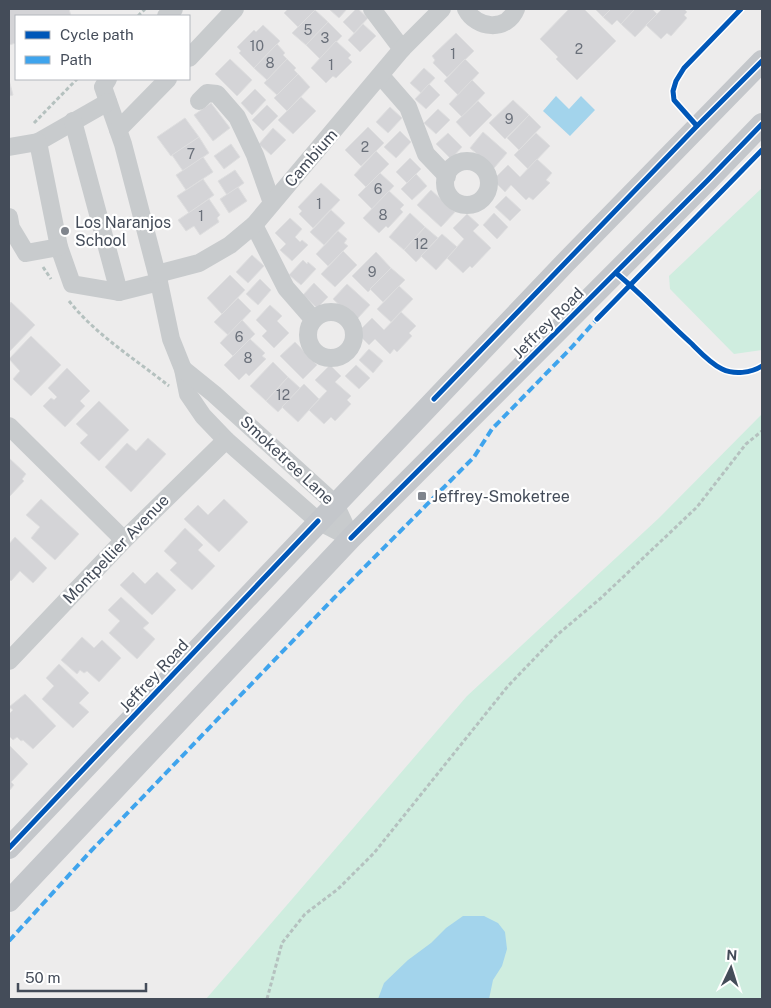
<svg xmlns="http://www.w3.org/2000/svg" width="771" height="1008" viewBox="0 0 771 1008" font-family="'Public Sans',sans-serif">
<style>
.green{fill:#cfeddf}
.water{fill:#a3d4ec}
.building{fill:#d4d4d7;stroke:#dededf}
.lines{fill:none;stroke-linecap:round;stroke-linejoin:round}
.path{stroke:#b5c1bf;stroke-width:3;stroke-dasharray:4 2.5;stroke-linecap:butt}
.minor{stroke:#c8cbcd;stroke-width:18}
.major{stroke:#c4c7cb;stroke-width:22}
.quiet{stroke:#3fa4ed;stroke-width:4;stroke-dasharray:8 4;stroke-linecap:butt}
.cycleway-casing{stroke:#fff;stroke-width:8}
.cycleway{stroke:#0057b8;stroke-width:5}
.poi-dot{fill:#7f848c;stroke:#fff;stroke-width:2}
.labels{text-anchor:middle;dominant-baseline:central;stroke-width:4.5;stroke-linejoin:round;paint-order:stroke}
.number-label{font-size:14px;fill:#6a707a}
.street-label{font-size:16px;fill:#444c59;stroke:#fff}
.poi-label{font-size:16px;fill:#444c59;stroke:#fff;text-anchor:start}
</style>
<rect width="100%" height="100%" fill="#edecec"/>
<!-- green -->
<g class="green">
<path d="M762 188V350L734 354 670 289 669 276Z"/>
<path d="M762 414V999H206L467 696 659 518Z"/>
</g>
<!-- water -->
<g class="water">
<path d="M556 96 569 109 581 96 595 110 570 136 543 111Z"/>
<path d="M463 916H484L498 923 505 932 507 949 502 966 493 980 489 999H378L384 983 408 960 431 943 446 928Z"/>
</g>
<!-- building -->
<g class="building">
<path d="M9 9H69L71 16H16V43L9 45Z"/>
<path d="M288 9H316L298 27 284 13Z"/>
<path d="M329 9H347L339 18Z"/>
<path d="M356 9H358L368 18 354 33 343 22Z"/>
<path d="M569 9H584L616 41 577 80 556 59 558 57 540 39Z"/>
<path d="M595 9H611L603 17Z"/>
<path d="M611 9H635L621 24 617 20 612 25 603 17Z"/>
<path d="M635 9H652L657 14 635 37 621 24Z"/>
<path d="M662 9H684L687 12 684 15 687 18 671 36 667 33 661 39 646 25Z"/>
<path d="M315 10 328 22 306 45 292 33Z"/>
<path d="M328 22 342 36 320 59 306 45Z"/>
<path d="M363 24 376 36 360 52 348 40Z"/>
<path d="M263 25 280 41 254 68 239 53 241 51 237 47 254 30 256 32Z"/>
<path d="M456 33 474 51 447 77 433 63 435 60 432 56Z"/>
<path d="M336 41 351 55 348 58 352 62 336 78 333 76 326 83 311 68Z"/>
<path d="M277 44 285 53 283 55 287 59 267 80 254 68Z"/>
<path d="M230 59 252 80 237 96 215 74Z"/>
<path d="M287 59 296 68 294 70 298 74 277 95 264 83Z"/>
<path d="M465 59 479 73 458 95 444 81Z"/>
<path d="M424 68 435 78 421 93 410 83Z"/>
<path d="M298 74 310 87 287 111 274 98Z"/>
<path d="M9 80 13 95 9 96Z"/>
<path d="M472 80 485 93 462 117 449 104Z"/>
<path d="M429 84 440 95 426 109 415 99Z"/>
<path d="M255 89 266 100 252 115 241 103Z"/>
<path d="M301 97 316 111 293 134 278 120Z"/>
<path d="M513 100 529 115 505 139 489 123Z"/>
<path d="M478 101 492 115 470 137 456 122Z"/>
<path d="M211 103 230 128 213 141 194 115Z"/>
<path d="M267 105 278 116 263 131 252 120Z"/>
<path d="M390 107 402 118 388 133 376 122Z"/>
<path d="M438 109 450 120 436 134 424 123Z"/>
<path d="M529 115 541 127 519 150 507 138Z"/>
<path d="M185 118 199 137 171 156 157 137Z"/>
<path d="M368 127 384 143 361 166 345 150Z"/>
<path d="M273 128 286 140 271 155 259 144Z"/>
<path d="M400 131 411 142 396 158 384 147Z"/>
<path d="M483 132 507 153 494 168 470 148Z"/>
<path d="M448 133 462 147 451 159 436 144Z"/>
<path d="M536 133 550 146 528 169 514 155Z"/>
<path d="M199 137 209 153 183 171 172 155Z"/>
<path d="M231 144 240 157 224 169 214 156Z"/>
<path d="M376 151 389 164 366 187 354 175Z"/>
<path d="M203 157 213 172 186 190 176 175Z"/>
<path d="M410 158 421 169 407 183 396 172Z"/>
<path d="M537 159 552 173 546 180 550 183 533 200 529 197 526 200 511 185 505 192 493 180 508 165 520 177Z"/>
<path d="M235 170 244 183 227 195 218 181Z"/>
<path d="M380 173 394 186 372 209 358 195Z"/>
<path d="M416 174 427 186 412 200 401 189Z"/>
<path d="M203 179 214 195 189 213 177 196Z"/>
<path d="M321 183 340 200 313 228 299 214 302 211 298 207Z"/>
<path d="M238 187 247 201 229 213 220 199Z"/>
<path d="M431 190 455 212 441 227 417 205Z"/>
<path d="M389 191 404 205 400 209 403 212 388 228 386 226 379 233 363 218Z"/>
<path d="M506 196 521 210 510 221 495 207Z"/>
<path d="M209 199 220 215 217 218 219 222 200 235 194 226 186 231 178 220Z"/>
<path d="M331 210 345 223 324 245 310 232Z"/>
<path d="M410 213 425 227 404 250 389 237Z"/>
<path d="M494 213 508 227 497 239 483 225Z"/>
<path d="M467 214 479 225 473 231 491 248 472 268 470 266 463 273 447 258 464 239 453 228Z"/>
<path d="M290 218 302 229 295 237 300 242 302 240 308 245 292 261 280 250 286 244 275 233Z"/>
<path d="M425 227 438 238 416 262 404 250Z"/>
<path d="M338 231 347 239 344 243 348 246 328 266 316 254Z"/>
<path d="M442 234 457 247 436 270 421 256Z"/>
<path d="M343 251 357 265 335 287 321 274Z"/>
<path d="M376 252 391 268 368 292 352 276Z"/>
<path d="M252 255 264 266 248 283 236 272Z"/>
<path d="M303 260 307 264 308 262 316 269 301 285 289 275Z"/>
<path d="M391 268 405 280 383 302 370 289Z"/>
<path d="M230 275 245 290 222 314 207 298Z"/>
<path d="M260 279 271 290 258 305 246 294Z"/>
<path d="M314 283 328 297 317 308 303 295Z"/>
<path d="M347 284 370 305 356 320 333 299Z"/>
<path d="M399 286 413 299 391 322 377 309Z"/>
<path d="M238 298 251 311 228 335 214 322Z"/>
<path d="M11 302 35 325 9 352V305Z"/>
<path d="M270 305 282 316 277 321 289 333 274 348 262 336 267 331 256 320Z"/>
<path d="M401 312 416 326 409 333 412 336 397 352 394 349 390 354 375 339 369 345 357 333 372 318 384 330Z"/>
<path d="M242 320 255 334 233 356 220 343Z"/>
<path d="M31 336 61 365 31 396 13 379 20 371 9 359Z"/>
<path d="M250 339 265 353 262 356 266 359 249 376 246 373 239 380 224 365Z"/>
<path d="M295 342 317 365 303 379 280 356Z"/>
<path d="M369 349 383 361 373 373 359 360Z"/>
<path d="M273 362 288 377 266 401 250 386Z"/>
<path d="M330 365 341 376 335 382 351 396 347 400 351 404 335 421 331 417 324 424 309 410 327 391 315 380Z"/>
<path d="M356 365 370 378 359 389 345 376Z"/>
<path d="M67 368 90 391 80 401 85 406 65 427 43 406 51 398 54 400 57 397 48 388Z"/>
<path d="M288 377 300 388 278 412 266 401Z"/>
<path d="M304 384 319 399 298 422 282 407Z"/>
<path d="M99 401 129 430 99 461 80 443 88 435 76 424Z"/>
<path d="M148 438 166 454 131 492 105 467 127 443 136 451Z"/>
<path d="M9 458 26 474 22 479 24 481 9 497Z"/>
<path d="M41 499 79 534 55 560 31 538 40 527 26 515Z"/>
<path d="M224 499 248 522 219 552 184 519 198 505 208 515Z"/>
<path d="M185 528 203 545 198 550 215 566 192 590 170 570 177 563 164 551Z"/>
<path d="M15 537 47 568 33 583 20 571 11 581 9 579V544Z"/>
<path d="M133 572 145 584 157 572 176 590 152 615 120 585Z"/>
<path d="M121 597 149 623 143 628 155 639 137 659 109 633 120 621 108 610Z"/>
<path d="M82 637 94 648 102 640 121 658 99 682 87 671 84 673 80 670 77 674 61 660Z"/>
<path d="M59 664 89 693 79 703 89 712 73 728 42 699 54 686 46 678Z"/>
<path d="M25 694 56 726 33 749 23 740 21 741 17 737 13 740 9 736V714L13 710 9 707Z"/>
<path d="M9 745 28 764 11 782 14 785 9 791Z"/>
</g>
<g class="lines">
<!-- path -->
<g class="path">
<path d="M138 16 145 9"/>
<path d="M34 123 77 79"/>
<path d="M43 267 51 279"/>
<path d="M69 301C96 335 135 359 169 386"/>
<path d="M267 999 282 943 305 914 338 889 374 853 508 686 557 635 601 598 697 507 746 444 762 431"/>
</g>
<!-- minor -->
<g class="minor">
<path d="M372 9 402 49"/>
<path d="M466 9C476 29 507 32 516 9"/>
<path d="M166 16 174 9"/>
<path d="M189 58 235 9"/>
<path d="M381 76 408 107 426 154 447 176"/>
<path d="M108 79 103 87 123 144 159 282 171 339 183 369 188 394 203 416 226 440 318 521 351 538"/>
<path d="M199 101 207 93 217 94 237 117 255 155 272 203"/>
<path d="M108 102 38 142 59 247 72 284 119 292 159 282"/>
<path d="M73 121 119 292"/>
<path d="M118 130 168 79"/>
<path d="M9 147 38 142"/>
<circle cx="467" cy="183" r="22"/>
<path d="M9 217 11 228 26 253 59 247"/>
<path d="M254 225 286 288 313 319"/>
<path d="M157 274 199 263 230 245 254 225 402 49 442 9"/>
<circle cx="331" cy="335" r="23"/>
<path d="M183 369 214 394 335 504 351 538"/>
<path d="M9 426 124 540"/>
<path d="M9 661 124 540 226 440"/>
</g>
<!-- major -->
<g class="major">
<path d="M9 848 565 263 762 61"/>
<path d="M9 901 351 538 708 180 762 124"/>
</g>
<!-- quiet -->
<path class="quiet" d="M9 941 90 852 334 598 474 457 492 429 571 348 597 319"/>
<!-- cycleway casing -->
<g class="cycleway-casing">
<g id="cycleway">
<path d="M697 126 674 100 673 91 676 81 684 68 741 9"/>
<path d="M616 273C643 295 666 321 692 344 701 353 710 363 722 369 734 375 751 373 762 366"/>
<path d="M597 319 762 150"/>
<path d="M434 399 697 126 762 61"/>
<path d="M351 538 708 180 762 124"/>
<path d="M9 848 318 521"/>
</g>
</g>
<!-- cycleway -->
<use href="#cycleway" class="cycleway"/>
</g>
<!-- markers -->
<g class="poi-dot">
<circle cx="65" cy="231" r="5"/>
<rect x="417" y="491" width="10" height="10" rx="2.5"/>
</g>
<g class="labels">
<!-- number labels -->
<g class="number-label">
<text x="308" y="30">5</text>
<text x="325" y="38">3</text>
<text x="257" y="46">10</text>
<text x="579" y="49">2</text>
<text x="453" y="54">1</text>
<text x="270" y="63">8</text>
<text x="331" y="65">1</text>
<text x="509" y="119">9</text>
<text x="365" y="147">2</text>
<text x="191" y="154">7</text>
<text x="378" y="189">6</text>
<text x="319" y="204">1</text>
<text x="383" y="215">8</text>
<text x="201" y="216">1</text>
<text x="421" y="244">12</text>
<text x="372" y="272">9</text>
<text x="239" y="337">6</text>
<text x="248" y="358">8</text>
<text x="283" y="395">12</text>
</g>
<!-- street labels -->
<g class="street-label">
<text transform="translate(311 158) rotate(-49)">Cambium</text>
<text transform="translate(548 323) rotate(-45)">Jeffrey Road</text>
<text transform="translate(287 460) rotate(43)">Smoketree Lane</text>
<text transform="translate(116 549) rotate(-46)">Montpellier Avenue</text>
<text transform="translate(154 676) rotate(-47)">Jeffrey Road</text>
</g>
<!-- poi labels -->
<g class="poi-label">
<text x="75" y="222">Los Naranjos<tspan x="75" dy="18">School</tspan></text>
<text x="432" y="496">Jeffrey-Smoketree</text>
</g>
</g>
<!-- border -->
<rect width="771" height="1008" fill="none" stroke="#444c59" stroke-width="20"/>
<!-- legend -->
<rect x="15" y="15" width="175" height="65" fill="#ffffff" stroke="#b4b7bd"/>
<rect x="25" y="31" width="25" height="8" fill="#0057b8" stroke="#b4b7bd"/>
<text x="60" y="40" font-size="15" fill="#444c59">Cycle path</text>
<rect x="25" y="56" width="25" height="8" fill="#3fa4ed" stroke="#b4b7bd"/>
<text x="60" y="65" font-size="15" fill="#444c59">Path</text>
<!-- north arrow -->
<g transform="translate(731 968) rotate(4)" stroke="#ffffff" stroke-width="4" paint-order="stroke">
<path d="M0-4L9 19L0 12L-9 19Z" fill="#444c59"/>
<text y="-8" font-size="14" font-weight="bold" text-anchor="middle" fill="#444c59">N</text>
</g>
<!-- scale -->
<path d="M18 983v8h128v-8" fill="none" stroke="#444c59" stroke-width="2.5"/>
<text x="25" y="983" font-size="15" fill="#444c59" stroke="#ffffff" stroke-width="4" paint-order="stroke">50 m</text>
</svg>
